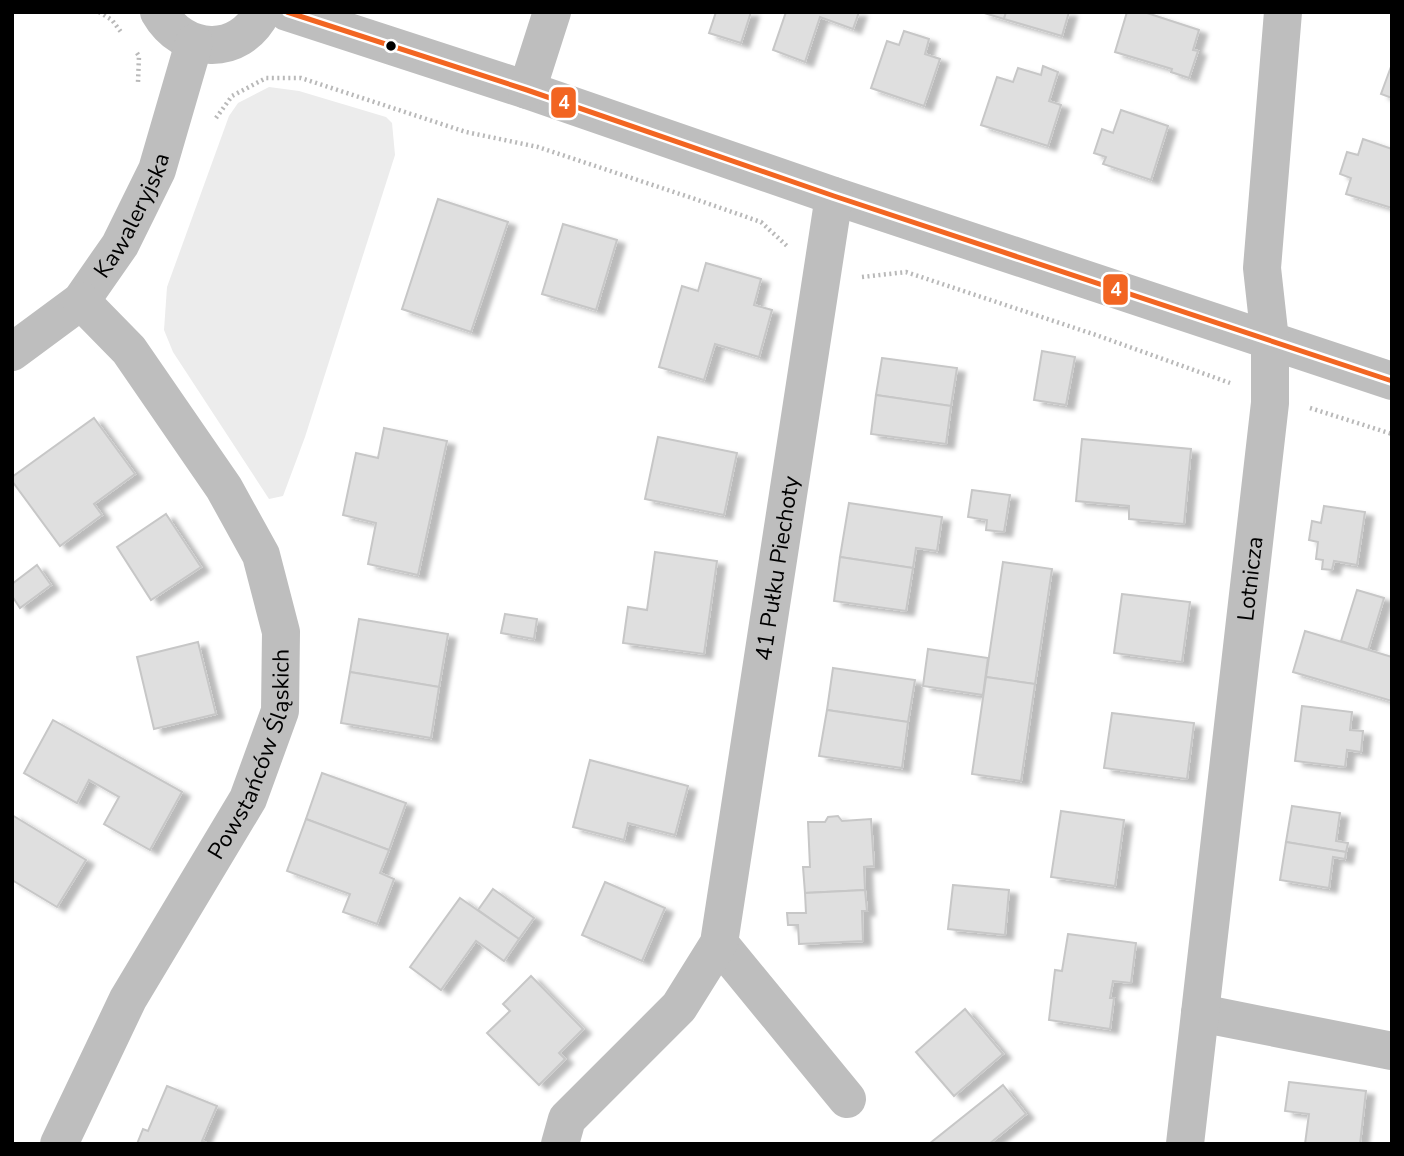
<svg xmlns="http://www.w3.org/2000/svg" width="1404" height="1156" viewBox="0 0 1404 1156" font-family="'Nunito Sans',sans-serif">
<style>
.green{fill:#ececec}
.building{fill:#dfdfdf;stroke:#c7c7c7;stroke-width:2;filter:url(#shadow)}
.lines{fill:none;stroke-linecap:round;stroke-linejoin:round}
.path{stroke:#b9b9b9;stroke-width:4.5;stroke-dasharray:2 3.5;stroke-linecap:butt}
.minor{stroke:#bebebe;stroke-width:38}
.bus-1-casing{stroke:#fff;stroke-width:10}
.bus-1{stroke:#f26522;stroke-width:5}
.bus-dot{fill:#000;stroke:#fff;stroke-width:2.5}
.labels{text-anchor:middle;dominant-baseline:central;stroke-width:7;stroke-linejoin:round;paint-order:stroke}
.street-label{font-size:23px;fill:#000;stroke:#fff}
.line-badge{stroke:#fff;stroke-width:2.5}
.badge-label{font-size:19px;text-anchor:middle;font-weight:bold;fill:#fff}
</style>
<defs>
<filter id="shadow"><feDropShadow dx="8" dy="4.5" stdDeviation="2" flood-color="#0004"/></filter>
</defs>
<rect width="100%" height="100%" fill="#fff"/>
<!-- green -->
<path class="green" d="M269 87 299 91 386 117 392 123 395 155 305 437 283 496 269 499 173 352 164 330 167 287 229 116 238 103Z"/>
<!-- building -->
<g class="building">
<path d="M716 12H751L741 43 709 33Z"/>
<path d="M786 12H859L853 29 820 17 805 62 773 50Z"/>
<path d="M981 12H1006L1004 19Z"/>
<path d="M1006 12H1069L1062 36 1004 19Z"/>
<path d="M1127 12H1144L1199 30 1193 50 1198 51 1189 78 1171 72 1172 69 1115 52Z"/>
<path d="M904 31 929 39 925 54 940 59 924 106 871 88 887 41 899 45Z"/>
<path d="M1392 64V98L1381 94Z"/>
<path d="M1043 66 1058 72 1049 101 1061 105 1048 146 981 125 997 77 1013 82 1018 68 1041 75Z"/>
<path d="M1121 110 1168 126 1151 180 1103 164 1106 157 1094 153 1102 129 1113 133Z"/>
<path d="M1363 139 1392 149V208L1346 194 1351 178 1340 174 1347 152 1358 155Z"/>
<path d="M438 199 508 222 471 332 402 309Z"/>
<path d="M563 224 617 240 596 310 542 294Z"/>
<path d="M706 263 761 279 754 305 772 310 759 357 715 344 704 380 659 367 682 286 698 291Z"/>
<path d="M1042 351 1075 357 1066 405 1034 400Z"/>
<path d="M882 358 957 368 951 406 876 395Z"/>
<path d="M876 395 951 406 946 444 871 434Z"/>
<path d="M94 418 135 474 94 504 102 515 60 546 12 481V477Z"/>
<path d="M384 428 447 441 418 575 368 564 376 523 343 515 356 453 378 458Z"/>
<path d="M658 437 737 453 724 515 645 499Z"/>
<path d="M1082 439 1191 449 1184 524 1129 519V506L1076 501Z"/>
<path d="M972 490 1010 495 1004 532 986 530 987 520 968 517Z"/>
<path d="M849 503 942 517 937 551 916 548 913 568 840 557Z"/>
<path d="M1324 506 1365 512 1357 565 1334 561 1332 570 1322 569 1323 560 1316 559 1318 542 1309 540 1312 521 1321 523Z"/>
<path d="M166 514 201 567 151 600 117 547Z"/>
<path d="M655 552 717 561 704 654 623 643 628 607 647 610Z"/>
<path d="M840 557 913 568 906 611 834 601Z"/>
<path d="M1003 562 1052 569 1035 684 986 677Z"/>
<path d="M37 565 51 585 20 608 12 596V584Z"/>
<path d="M1357 590 1384 598 1368 650 1341 641Z"/>
<path d="M1122 594 1190 602 1182 662 1114 653Z"/>
<path d="M505 614 537 619 534 639 501 633Z"/>
<path d="M359 619 448 634 439 687 350 672Z"/>
<path d="M1305 631 1392 657V701L1293 672Z"/>
<path d="M198 642 216 714 154 729 137 657Z"/>
<path d="M928 649 988 658 983 695 923 686Z"/>
<path d="M833 668 915 680 908 722 827 710Z"/>
<path d="M350 672 439 687 431 738 341 723Z"/>
<path d="M986 677 1035 684 1021 781 972 774Z"/>
<path d="M1302 706 1352 712 1350 730 1363 731 1361 752 1347 750 1345 767 1295 761Z"/>
<path d="M827 710 908 722 902 768 819 756Z"/>
<path d="M1112 713 1194 723 1187 779 1104 768Z"/>
<path d="M53 720 182 792 150 850 104 824 119 797 89 780 77 803 24 773Z"/>
<path d="M590 760 688 786 675 835 628 823 624 840 573 827Z"/>
<path d="M322 773 406 803 389 850 306 819Z"/>
<path d="M1292 806 1340 813 1336 841 1348 843 1346 852 1286 842Z"/>
<path d="M1061 811 1124 820 1115 886 1051 877Z"/>
<path d="M12 815 86 860 57 907 12 880Z"/>
<path d="M838 816 842 821 871 819 874 866 864 867 865 890 805 893 803 867H810L808 822H825L828 817Z"/>
<path d="M306 819 389 850 380 873 394 879 377 924 343 912 350 894 287 871Z"/>
<path d="M1286 842 1346 852 1345 859 1333 857 1329 888 1280 880Z"/>
<path d="M605 882 665 908 642 961 582 935Z"/>
<path d="M953 885 1009 890 1005 935 948 929Z"/>
<path d="M493 889 534 918 519 939 478 910Z"/>
<path d="M865 890 867 911H862L863 941 799 944 798 925H788L787 913H806L805 893Z"/>
<path d="M460 898 519 939 504 961 476 941 441 990 410 967Z"/>
<path d="M1068 934 1136 943 1131 983 1113 981 1110 998H1114L1110 1029 1049 1020 1055 970 1062 971Z"/>
<path d="M531 976 583 1029 559 1053 565 1059 539 1085 487 1033 510 1011 503 1004Z"/>
<path d="M965 1009 1003 1054 954 1096 916 1052Z"/>
<path d="M1289 1082 1366 1091 1360 1144H1305L1309 1114 1285 1111Z"/>
<path d="M1003 1085 1026 1114 989 1144H929Z"/>
<path d="M167 1086 217 1106 202 1141 208 1144H137L143 1129 148 1131Z"/>
</g>
<g class="lines">
<!-- path -->
<g class="path">
<path d="M99 12 112 20 121 32"/>
<path d="M137 53 139 56 138 82"/>
<path d="M216 118 232 96 266 78H301L466 132 538 147 692 198 761 222 787 246"/>
<path d="M862 277 906 272 1096 335 1230 383"/>
<path d="M1310 408 1392 434"/>
</g>
<!-- minor -->
<g class="minor">
<path d="M159 12C183 54 239 58 262 12"/>
<path d="M287 12 527 90 834 196 1392 381"/>
<path d="M527 90 552 12"/>
<path id="s1" d="M12 352 81 301 120 245 157 170 194 43"/>
<path d="M719 943 847 1099"/>
<path d="M1200 1013 1392 1051"/>
<path id="s2" d="M59 1144 128 999 248 799 280 711 281 632 261 555 224 488 129 350 81 301"/>
<path id="s3" d="M560 1144 567 1119 679 1007 719 943 834 196"/>
<path id="s4" d="M1185 1144 1270 403V340L1262 268 1283 12"/>
</g>
<!-- bus-1 casing -->
<g class="bus-1-casing">
<path id="bus-1" d="M287 12 527 90 834 196 1392 381"/>
</g>
<!-- bus-1 -->
<use href="#bus-1" class="bus-1"/>
</g>
<!-- markers -->
<circle class="bus-dot" cx="391" cy="46" r="6"/>
<g class="labels">
<!-- street labels -->
<g class="street-label">
<text stroke="none"><textPath href="#s1" startOffset="186">Kawaleryjska</textPath></text>
<text stroke="none"><textPath href="#s3" startOffset="639">41 Pułku Piechoty</textPath></text>
<text stroke="none"><textPath href="#s4" startOffset="569">Lotnicza</textPath></text>
<text stroke="none"><textPath href="#s2" startOffset="438">Powstańców Śląskich</textPath></text>
</g>
</g>
<g class="line-badge">
<rect x="550" y="86" width="27" height="33" rx="7" fill="#f26522"/>
<rect x="1102" y="273" width="27" height="33" rx="7" fill="#f26522"/>
</g>
<g class="badge-label">
<text x="564" y="109">4</text>
<text x="1116" y="296">4</text>
</g>
<!-- border -->
<rect width="1404" height="1156" fill="none" stroke="#000000" stroke-width="28"/>
</svg>
